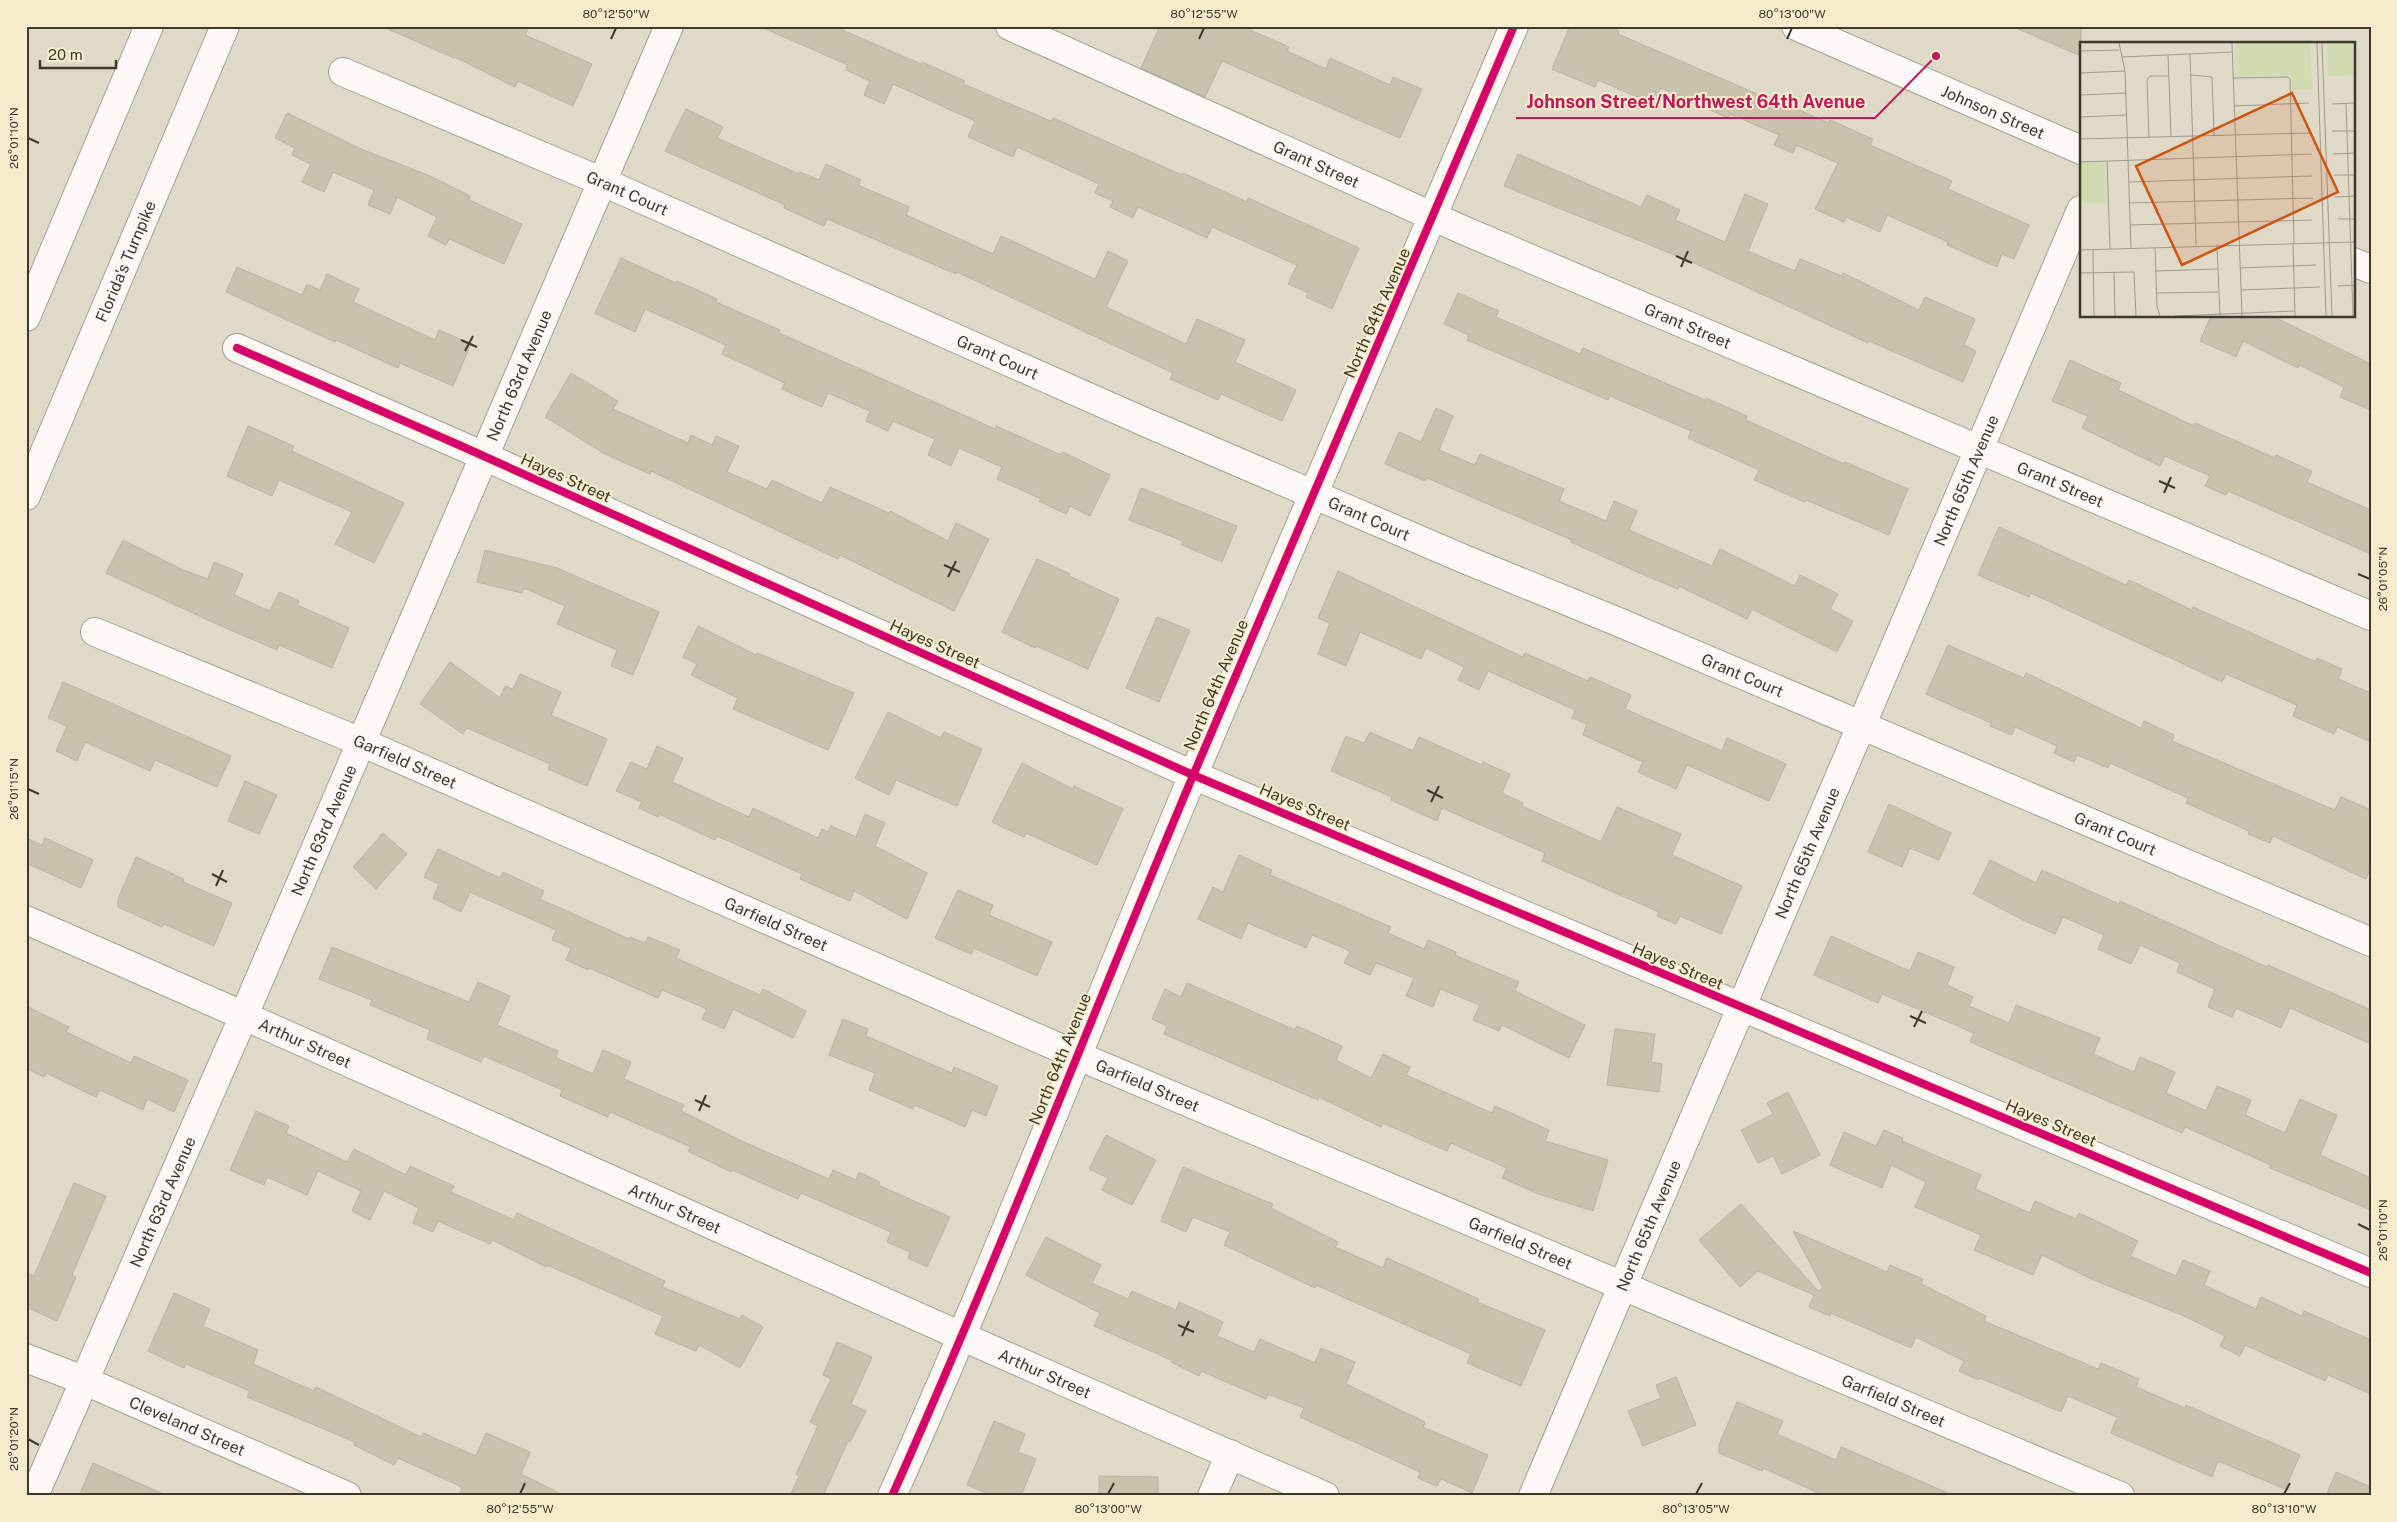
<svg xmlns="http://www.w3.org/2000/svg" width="2397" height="1522" viewBox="0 0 2397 1522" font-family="'Public Sans',sans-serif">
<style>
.building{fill:#c9c3ad;stroke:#b7b3a5}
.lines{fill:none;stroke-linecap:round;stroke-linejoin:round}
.minor-casing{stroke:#a5a193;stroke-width:30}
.highway-casing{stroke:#a5a193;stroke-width:30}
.minor{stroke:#faf9f7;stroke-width:28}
.highway{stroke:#faf9f7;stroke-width:28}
.cycleway-casing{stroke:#f6eccc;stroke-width:11}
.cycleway{stroke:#d6006c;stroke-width:8}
.ticks{fill:none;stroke:#3d392d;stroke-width:2}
.labels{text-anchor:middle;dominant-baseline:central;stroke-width:4;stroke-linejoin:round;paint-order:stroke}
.street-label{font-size:16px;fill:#3d392d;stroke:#f6eccc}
.inset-road{fill:none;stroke:#9e9a8a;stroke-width:1}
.view{fill:#ce5411;fill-opacity:0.15;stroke:#ce5411;stroke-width:2.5}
.inset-edge{fill:none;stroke:#3d392d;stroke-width:2.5}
.leader{fill:none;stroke:#c2185b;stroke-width:2}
.callout-dot{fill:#c2185b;stroke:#f6eccc;stroke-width:2}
.callout-label{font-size:18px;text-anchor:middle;font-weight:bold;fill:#c2185b;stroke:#f6eccc;stroke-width:4;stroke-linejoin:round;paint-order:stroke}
.neatline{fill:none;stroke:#3d392d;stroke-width:2}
.ticks-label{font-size:12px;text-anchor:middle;fill:#3d392d}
</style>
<rect width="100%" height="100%" fill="#dfdac8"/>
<!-- building -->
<g class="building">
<path d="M381 26H529L525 35 592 64 573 106 518 81 515 87 455 57 454 58Z"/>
<path d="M759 26H833L921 64 922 62 965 81 963 84 1051 121 1053 118 1182 175 1183 173 1247 202 1248 198 1359 248 1332 309 1306 297 1308 293 1288 284 1297 265 1212 227 1207 238 1138 207 1133 218 1110 207 1113 201 1095 193 1099 184 1017 147 1013 157 968 137 975 121 893 84 884 104 864 95 870 81 846 70 848 65Z"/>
<path d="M1160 26H1241L1289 47 1287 51 1326 69 1330 58 1390 85 1393 77 1422 89 1400 138 1222 61 1205 97 1141 68Z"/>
<path d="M1570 26H1608L1619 31 1618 34 1762 96 1763 94 1829 123 1830 120 1873 139 1870 145 1952 181 1948 189 2029 225 2014 259 2002 254 1997 267 1947 245 1948 242 1887 215 1880 232 1846 217 1844 222 1815 209 1838 163 1796 145 1793 153 1774 145 1779 135 1730 114 1728 118 1661 88 1654 104 1598 80 1595 87 1552 69Z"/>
<path d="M2011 26H2081V56Z"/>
<path d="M686 109 723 127 717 138 799 174 800 172 819 180 826 164 861 180 858 185 909 207 906 215 993 254 1001 236 1095 279 1108 251 1128 261 1106 307 1186 344 1197 319 1245 340 1235 362 1296 390 1282 421 1221 394 1218 400 1170 379 1173 373 957 272 956 274 827 219 824 226 784 208 785 205 665 151Z"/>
<path d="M287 113 361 149 430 176 470 196 469 200 522 224 504 264 449 239 446 245 428 236 437 217 397 197 390 214 368 205 374 190 333 172 324 192 302 182 311 164 292 155 295 148 275 138Z"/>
<path d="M1518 154 1641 207 1647 195 1680 210 1675 220 1725 242 1745 194 1768 204 1748 251 1795 271 1800 259 1842 276 1843 273 1919 310 1925 297 1975 319 1964 345 1976 351 1963 382 1869 341 1868 343 1692 262 1504 186Z"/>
<path d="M621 258 676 283 677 281 717 299 716 302 780 330 779 333 995 429 996 426 1061 455 1063 452 1110 475 1090 516 1070 506 1066 514 1039 501 1041 499 997 479 1002 467 959 448 951 466 928 455 935 439 893 421 888 431 866 421 870 411 828 393 822 407 782 389 785 383 722 354 726 345 645 309 635 332 595 313Z"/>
<path d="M237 267 302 295 307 284 320 290 327 274 359 289 353 302 435 340 439 330 471 344 453 386 400 363 398 368 336 340 335 342 226 292Z"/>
<path d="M1458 293 1499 311 1496 317 1580 354 1583 348 1705 400 1706 398 1747 416 1746 420 1844 464 1845 462 1908 489 1889 535 1806 500 1805 502 1754 480 1759 470 1688 438 1691 431 1610 396 1608 400 1467 340 1469 335 1444 324Z"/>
<path d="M2211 316H2272L2371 364V410L2340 397 2344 387 2299 365 2298 368 2243 341 2236 357 2200 341Z"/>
<path d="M2070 360 2121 383 2118 390 2194 426 2195 423 2275 458 2276 455 2312 471 2307 482 2371 510V554L2228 491 2226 495 2205 486 2210 476 2165 456 2160 466 2082 428 2088 416 2052 401Z"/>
<path d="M571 373 618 401 613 409 688 443 691 435 712 445 716 436 739 446 727 472 767 489 772 480 822 503 830 487 889 513 890 511 948 541 956 523 989 539 954 611 840 555 838 559 651 471 650 474 605 454 545 417Z"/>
<path d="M1436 408 1453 416 1439 450 1475 465 1480 454 1564 489 1559 501 1606 521 1614 501 1637 511 1629 530 1712 566 1720 549 1795 586 1800 575 1838 594 1830 609 1853 621 1837 652 1752 609 1747 619 1679 586 1678 589 1635 571 1571 542 1572 540 1427 478 1425 481 1385 464 1399 432 1421 442Z"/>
<path d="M248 426 294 446 292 451 404 503 374 563 335 544 352 512 279 480 272 496 227 476Z"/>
<path d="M1141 488 1237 526 1222 562 1182 545 1183 541 1129 520Z"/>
<path d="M1999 527 2126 585 2129 580 2192 610 2193 607 2316 662 2317 658 2342 669 2338 679 2371 693V742L2337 727 2334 734 2293 716 2297 705 2226 674 2222 682 2031 593 2029 597 1978 575Z"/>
<path d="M123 540 181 569 208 579 214 562 243 574 234 595 270 611 279 592 299 601 297 605 349 628 332 668 279 645 277 650 221 626 106 573Z"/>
<path d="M485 550 557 568 659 612 633 675 611 666 617 650 557 624 565 606 524 588 522 593 477 582Z"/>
<path d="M1037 559 1070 574 1069 576 1119 599 1088 669 1036 646 1035 648 1002 632Z"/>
<path d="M1338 571 1523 657 1525 653 1588 681 1590 677 1631 695 1625 709 1722 751 1727 738 1786 764 1769 801 1687 765 1676 789 1638 772 1643 762 1583 735 1587 724 1572 718 1575 710 1488 671 1479 690 1458 680 1464 667 1426 648 1421 659 1360 632 1346 666 1318 654 1330 623 1318 618Z"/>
<path d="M1157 617 1190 630 1159 702 1126 688Z"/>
<path d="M698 626 756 655 757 653 854 693 828 750 733 709 738 698 691 675 697 664 683 657Z"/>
<path d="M1948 645 2024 678 2026 673 2141 728 2144 721 2174 735 2172 741 2335 810 2341 797 2371 810V867L2366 879 2273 836 2270 843 2248 834 2249 831 2186 803 2188 798 2110 763 2108 768 2077 755 2074 762 2054 753 2057 746 2015 727 2012 735 1990 726 1991 723 1926 694Z"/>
<path d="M450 662 500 698 505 686 513 689 520 674 561 692 551 715 607 739 587 786 548 769 550 764 467 728 463 734 420 704Z"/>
<path d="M63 682 231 756 217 787 155 760 150 771 85 742 77 761 56 751 67 726 48 718Z"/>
<path d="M888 712 941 738 944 732 982 749 957 806 896 780 889 795 855 778Z"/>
<path d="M1370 732 1413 751 1419 737 1482 765 1483 762 1510 774 1502 793 1523 803 1522 806 1601 842 1617 807 1681 834 1672 855 1742 886 1721 934 1680 916 1676 924 1657 916 1659 912 1542 861 1545 853 1442 808 1437 821 1391 800 1392 797 1331 771 1346 736 1364 743Z"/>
<path d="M657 746 683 758 672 782 749 817 753 808 818 838 822 829 828 832 831 826 856 837 865 814 885 823 875 846 927 873 907 919 854 891 850 901 800 879 802 874 717 836 715 840 659 814 658 817 639 808 642 802 616 791 631 762 647 769Z"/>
<path d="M1022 763 1073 789 1074 786 1123 809 1097 865 1026 833 1024 837 992 822Z"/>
<path d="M245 781 277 795 259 834 228 821Z"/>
<path d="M1889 804 1951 833 1939 860 1910 848 1902 867 1868 852Z"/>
<path d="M383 833 407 854 376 889 353 867Z"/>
<path d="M26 838 42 845 45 838 93 860 81 888 26 863Z"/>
<path d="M438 849 500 878 503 872 544 891 540 899 629 939 630 937 645 943 648 937 680 950 676 958 760 995 763 989 806 1011 793 1038 733 1009 724 1029 702 1019 707 1009 662 990 658 998 589 968 588 970 566 960 571 948 552 940 556 930 470 892 461 912 433 898 439 884 424 877Z"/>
<path d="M1239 855 1272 870 1270 875 1391 927 1388 933 1424 949 1428 940 1456 952 1455 955 1519 982 1515 991 1585 1025 1569 1058 1502 1025 1499 1031 1473 1020 1480 1005 1440 989 1433 1007 1406 996 1414 978 1376 963 1370 975 1344 963 1350 951 1312 935 1306 948 1248 923 1241 939 1198 919 1213 887 1223 892Z"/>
<path d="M136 857 184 879 183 882 232 903 214 946 164 924 162 927 118 907V899Z"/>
<path d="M1990 860 2036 883 2042 870 2119 904 2120 901 2267 967 2268 965 2371 1010V1044L2290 1008 2281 1028 2236 1008 2232 1017 2208 1007 2215 989 2177 972 2180 963 2140 945 2131 964 2098 949 2104 935 2063 917 2055 934 2023 920 1973 894Z"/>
<path d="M958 890 993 905 989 915 1052 942 1037 976 974 948 971 954 935 938Z"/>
<path d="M1831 936 1910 971 1918 952 1954 967 1947 985 1973 997 1969 1006 2009 1023 2016 1005 2100 1038 2093 1054 2134 1072 2140 1057 2175 1072 2166 1093 2206 1111 2217 1086 2251 1100 2245 1115 2285 1133 2300 1099 2337 1115 2320 1155 2371 1178V1210L2270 1168 2271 1165 2185 1127 2182 1133 1970 1042 1974 1033 1882 994 1878 1003 1814 975Z"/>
<path d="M332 947 469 1002 478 982 510 996 497 1025 558 1051 556 1058 593 1074 603 1050 631 1062 624 1079 684 1105 681 1111 746 1143 829 1179 833 1170 856 1180 859 1172 880 1182 878 1185 950 1217 927 1267 908 1258 910 1252 887 1242 891 1232 801 1193 798 1199 732 1170 731 1172 688 1151 691 1147 610 1112 608 1117 560 1096 562 1090 484 1056 481 1062 427 1039 430 1030 370 1005 372 1000 319 979Z"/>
<path d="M1187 983 1295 1030 1297 1026 1342 1046 1336 1060 1371 1078 1383 1054 1410 1067 1406 1075 1492 1113 1495 1106 1549 1130 1545 1141 1608 1160 1593 1211 1539 1194 1502 1178 1507 1168 1451 1143 1447 1151 1383 1123 1381 1127 1319 1097 1318 1100 1164 1034 1167 1026 1152 1019 1165 989 1181 997Z"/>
<path d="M26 1006 69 1027 66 1032 131 1063 134 1056 188 1080 174 1112 147 1099 143 1110 100 1090 96 1097 46 1073 44 1077 26 1068Z"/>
<path d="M843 1019 868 1029 866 1036 952 1073 954 1067 998 1086 986 1116 972 1110 965 1127 915 1105 913 1109 869 1090 875 1073 829 1055Z"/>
<path d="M1615 1029 1655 1034 1651 1062 1662 1064 1659 1092 1607 1085Z"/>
<path d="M1788 1092 1820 1155 1782 1174 1773 1156 1758 1163 1741 1130 1773 1114 1767 1103Z"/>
<path d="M256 1111 289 1126 286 1133 347 1162 354 1149 406 1175 410 1166 454 1186 451 1192 514 1220 517 1213 665 1281 662 1287 740 1319 742 1315 763 1327 740 1368 699 1345 696 1351 655 1334 663 1316 547 1265 546 1267 492 1240 490 1244 438 1221 433 1232 413 1223 419 1208 384 1191 370 1220 352 1211 361 1191 318 1171 307 1195 267 1177 264 1185 230 1170Z"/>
<path d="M1884 1130 1903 1138 1902 1141 1981 1175 1975 1189 2030 1213 2035 1201 2076 1219 2079 1213 2138 1241 2130 1256 2176 1276 2183 1260 2210 1271 2204 1285 2256 1309 2261 1297 2302 1316 2304 1311 2371 1340V1394L2328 1375 2325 1381 2245 1345 2240 1356 2220 1346 2225 1336 2182 1315 2098 1282 2042 1255 2033 1275 1974 1250 1981 1235 1915 1207 1926 1182 1891 1165 1882 1188 1830 1165 1844 1132 1876 1146Z"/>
<path d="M1106 1135 1156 1160 1132 1205 1102 1190 1108 1178 1089 1169Z"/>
<path d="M1183 1167 1273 1204 1271 1208 1338 1242 1335 1247 1383 1268 1387 1258 1479 1299 1477 1302 1545 1330 1521 1386 1467 1363 1471 1354 1316 1285 1315 1288 1224 1245 1230 1232 1193 1217 1186 1232 1161 1221Z"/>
<path d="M74 1183 106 1196 72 1275 76 1277 57 1321 26 1307V1273L34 1276Z"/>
<path d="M1741 1204 1818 1291 1823 1288 1793 1231 1887 1272 1890 1265 1923 1279 1921 1284 1986 1316 1984 1321 2098 1369 2101 1363 2139 1379 2136 1387 2185 1408 2186 1405 2300 1455 2285 1489 2218 1461 2212 1477 2111 1433 2117 1417 2068 1396 2061 1412 1980 1378 1978 1380 1959 1371 1964 1361 1916 1337 1911 1348 1831 1313 1830 1316 1809 1307 1814 1295 1758 1271 1740 1287 1699 1240Z"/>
<path d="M1046 1237 1101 1265 1092 1283 1128 1299 1132 1291 1176 1310 1179 1302 1223 1322 1217 1336 1254 1352 1260 1339 1315 1363 1321 1348 1355 1362 1346 1384 1425 1422 1423 1427 1488 1455 1472 1493 1441 1479 1437 1486 1418 1478 1420 1472 1300 1417 1304 1408 1268 1394 1266 1399 1201 1371 1199 1376 1171 1362V1360L1094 1326 1100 1313 1026 1275Z"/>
<path d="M174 1293 210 1309 203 1326 258 1350 253 1364 314 1391 316 1387 421 1437 423 1433 476 1456 486 1433 530 1452 521 1474 565 1496H459L462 1487 398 1458 394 1465 354 1445 355 1442 247 1397 250 1391 186 1364 184 1368 148 1351Z"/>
<path d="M837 1342 872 1357 851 1404 866 1411 850 1442 848 1441 823 1496H790L799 1476 796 1474 818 1426 810 1422 831 1379 823 1375Z"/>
<path d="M1676 1377 1696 1425 1643 1446 1628 1411 1661 1398 1656 1385Z"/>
<path d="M1737 1402 1783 1421 1777 1434 1836 1460 1841 1447 1955 1496H1825L1763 1468 1762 1471 1719 1453V1445Z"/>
<path d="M994 1421 1025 1434 1018 1452 1036 1459 1021 1496H993L967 1485Z"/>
<path d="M93 1463 168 1496H79Z"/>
<path d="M2336 1472 2371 1487V1496H2326Z"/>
<path d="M1099 1476 1158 1477V1496H1099Z"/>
</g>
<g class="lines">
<!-- minor casing -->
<g class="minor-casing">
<g id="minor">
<path id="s1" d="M1010 26 1463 230 2371 616"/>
<path id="s2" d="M1796 26 2081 150"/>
<path id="s3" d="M343 72 603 182 1147 423 1464 559 1616 621 2371 942"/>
<path d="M2353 262 2371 269"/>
<path d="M237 348 459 445 1193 775 2371 1273"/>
<path id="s4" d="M95 632 361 742 1076 1055 2120 1496"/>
<path id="s5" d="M26 920C460 1109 890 1308 1325 1496"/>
<path id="s6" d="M26 1358 83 1380 347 1496"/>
<path id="s7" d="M34 1496 244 1015 669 26"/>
<path d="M892 1496C998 1259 1091 1017 1192 778 1297 527 1408 277 1514 26"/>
<path d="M1212 1496 1230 1454"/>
<path id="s8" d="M1533 1496 2081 210"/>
</g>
</g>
<!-- highway casing -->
<g class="highway-casing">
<g id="highway">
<path d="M26 317 149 26"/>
<path id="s9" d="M26 496 225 26"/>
</g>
</g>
<!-- minor -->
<use href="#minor" class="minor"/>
<!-- highway -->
<use href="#highway" class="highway"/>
<!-- cycleway casing -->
<g class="cycleway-casing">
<g id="cycleway">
<path d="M237 348 459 445 1193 775 2371 1273"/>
<path d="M892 1496C998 1259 1091 1017 1192 778 1297 527 1408 277 1514 26"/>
</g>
</g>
<!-- cycleway -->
<use href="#cycleway" class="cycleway"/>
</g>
<!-- ticks -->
<path class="ticks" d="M611 39 616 28M1199 39 1204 28M1787 39 1792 28M28 138 39 143M1676 256 1692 263M1681 267 1688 251M461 340 477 347M465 351 473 336M2159 481 2175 488M2164 493 2171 477M944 565 960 572M2358 574 2370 579M948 577 956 561M28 789 39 794M1427 790 1443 798M1431 802 1439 786M212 874 227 882M216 886 223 870M1910 1016 1926 1023M1914 1027 1922 1011M695 1100 710 1107M699 1111 706 1095M2358 1224 2370 1230M1178 1325 1194 1332M1182 1336 1189 1321M28 1439 39 1445M520 1494 525 1483M1108 1494 1114 1483M1696 1494 1702 1483M2284 1494 2290 1483"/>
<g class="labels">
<!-- street labels -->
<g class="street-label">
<text stroke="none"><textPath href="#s2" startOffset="215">Johnson Street</textPath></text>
<text stroke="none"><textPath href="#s1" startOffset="336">Grant Street</textPath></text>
<text stroke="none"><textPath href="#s3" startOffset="309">Grant Court</textPath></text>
<text stroke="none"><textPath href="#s9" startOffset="255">Florida's Turnpike</textPath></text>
<text transform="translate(1377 313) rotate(-66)">North 64th Avenue</text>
<text stroke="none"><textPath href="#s1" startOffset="741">Grant Street</textPath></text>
<text stroke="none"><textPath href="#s3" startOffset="714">Grant Court</textPath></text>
<text stroke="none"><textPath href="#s7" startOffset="1221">North 63rd Avenue</textPath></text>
<text transform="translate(566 478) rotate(24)">Hayes Street</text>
<text stroke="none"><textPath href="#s8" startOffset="1104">North 65th Avenue</textPath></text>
<text stroke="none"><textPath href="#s1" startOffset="1146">Grant Street</textPath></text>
<text stroke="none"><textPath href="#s3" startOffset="1119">Grant Court</textPath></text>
<text transform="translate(935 644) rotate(24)">Hayes Street</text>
<text stroke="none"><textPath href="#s3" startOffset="1524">Grant Court</textPath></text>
<text transform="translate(1216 685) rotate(-67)">North 64th Avenue</text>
<text stroke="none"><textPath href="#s4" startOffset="336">Garfield Street</textPath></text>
<text transform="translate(1305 807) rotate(23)">Hayes Street</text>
<text stroke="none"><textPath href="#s7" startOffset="726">North 63rd Avenue</textPath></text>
<text stroke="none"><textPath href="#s3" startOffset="1929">Grant Court</textPath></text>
<text stroke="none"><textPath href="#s8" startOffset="699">North 65th Avenue</textPath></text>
<text stroke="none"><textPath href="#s4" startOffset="741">Garfield Street</textPath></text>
<text transform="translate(1678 966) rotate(23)">Hayes Street</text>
<text stroke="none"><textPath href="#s5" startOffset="305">Arthur Street</textPath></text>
<text transform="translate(1060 1059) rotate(-68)">North 64th Avenue</text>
<text stroke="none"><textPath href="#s4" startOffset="1146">Garfield Street</textPath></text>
<text transform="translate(2051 1123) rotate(23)">Hayes Street</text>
<text stroke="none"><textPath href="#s7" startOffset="321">North 63rd Avenue</textPath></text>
<text stroke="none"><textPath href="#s5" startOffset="710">Arthur Street</textPath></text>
<text stroke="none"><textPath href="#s8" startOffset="294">North 65th Avenue</textPath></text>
<text stroke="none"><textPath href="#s4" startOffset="1551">Garfield Street</textPath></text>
<text stroke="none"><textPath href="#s5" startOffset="1115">Arthur Street</textPath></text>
<text stroke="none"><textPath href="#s4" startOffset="1956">Garfield Street</textPath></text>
<text stroke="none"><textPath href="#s6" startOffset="175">Cleveland Street</textPath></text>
</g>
</g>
<!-- overview -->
<g transform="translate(2080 42)">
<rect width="275" height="275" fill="#dfdac8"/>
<path d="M155 1H230L232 48H212L211 33 156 34ZM247 1H275V33L248 34ZM0 121H25L26 161H0Z" fill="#d1dbb0"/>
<path class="inset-road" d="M39 1 45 29 51 206M152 1 162 274M237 1 246 274M242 1 252 274M0 9 39 8M110 12 116 203M88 13 91 94M42 15 152 10M0 31 45 29M111 33 132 35 134 93M153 36 207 35 210 37 214 201M0 53 46 51M266 61 273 274M252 62 275 61M154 64 229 61M0 75 46 73M252 89H275M69 95 67 38 70 34H89M0 97 229 91M253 112 275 111M27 119 30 207M0 120 232 112M254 133H275M49 140 232 134M255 155 275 154M49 161 233 156M258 177H275M50 183 232 178M213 201 215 274M137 203 140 273M75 205 77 265 80 274M0 208 275 200M13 208 14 274M160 226 236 223M76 229 137 227M34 230 35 274M0 231 54 230 56 274M258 244 275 243M161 248 240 245M77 251 138 250M95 274 215 269"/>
<path class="view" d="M212 51 258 150 102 223 56 124Z"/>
<rect width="275" height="275" class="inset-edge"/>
</g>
<!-- callouts -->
<path class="leader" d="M1936 56L1875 118H1516"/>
<circle class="callout-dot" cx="1936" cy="56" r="5"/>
<g class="callout-label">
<text x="1696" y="108">Johnson Street/Northwest 64th Avenue</text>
</g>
<!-- border -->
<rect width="2397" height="1522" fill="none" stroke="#f6eccc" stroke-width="55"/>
<!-- scale -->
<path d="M40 60v8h76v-8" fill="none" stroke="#3d392d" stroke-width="2.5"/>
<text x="48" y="60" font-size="15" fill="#3d392d" stroke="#f6eccc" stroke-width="4" paint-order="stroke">20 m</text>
<rect x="28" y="28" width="2342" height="1466" class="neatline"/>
<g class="ticks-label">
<text x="616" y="18">80°12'50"W</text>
<text x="1204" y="18">80°12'55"W</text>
<text x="1792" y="18">80°13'00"W</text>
<text transform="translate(14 138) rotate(-90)" y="4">26°01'10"N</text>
<text transform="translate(2383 579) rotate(-90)" y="4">26°01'05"N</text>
<text transform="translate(14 789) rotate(-90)" y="4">26°01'15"N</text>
<text transform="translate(2383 1230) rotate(-90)" y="4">26°01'10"N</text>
<text transform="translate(14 1439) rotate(-90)" y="4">26°01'20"N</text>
<text x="520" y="1513">80°12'55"W</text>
<text x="1108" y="1513">80°13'00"W</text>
<text x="1696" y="1513">80°13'05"W</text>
<text x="2284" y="1513">80°13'10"W</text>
</g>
</svg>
